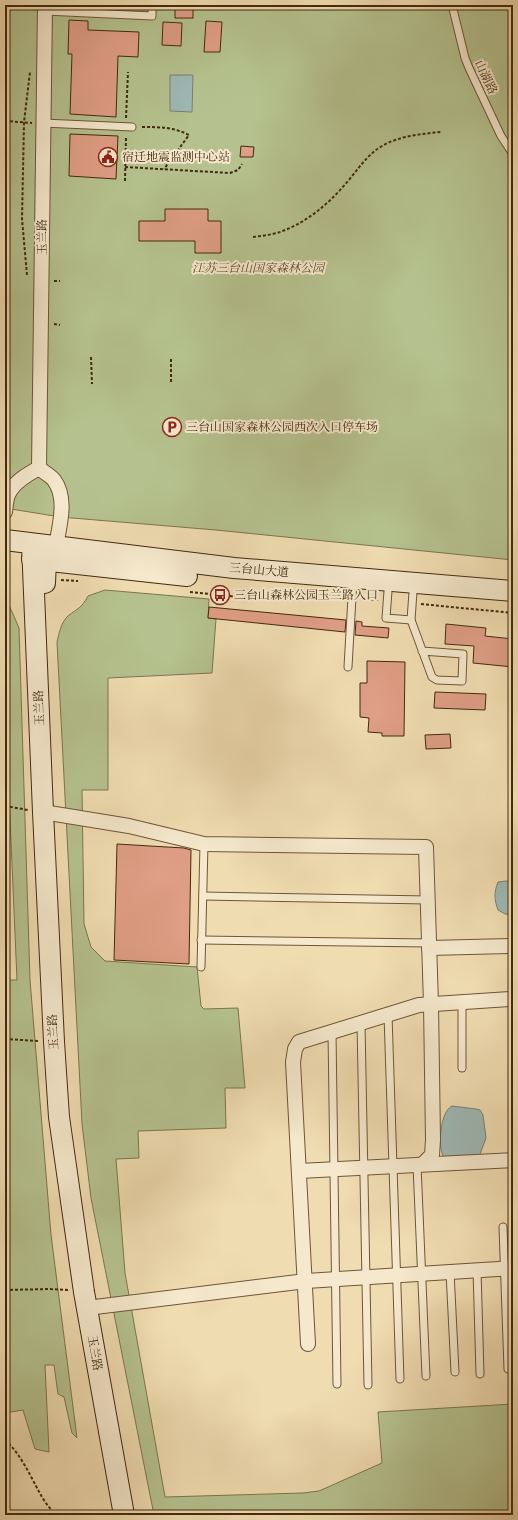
<svg xmlns="http://www.w3.org/2000/svg" width="518" height="1520" viewBox="0 0 518 1520" font-family="Cardo,'Noto Serif SC',serif">
<style>
.green{fill:#b5c28f;stroke:#7c764e}
.water{fill:#9eb9b6;stroke:#798073}
.building{fill:#df9e86;stroke:#422a0e}
.lines{fill:none;stroke-linecap:round;stroke-linejoin:round}
.lane-casing{stroke:#6e5637;stroke-width:9}
.street-casing{stroke:#6e5637;stroke-width:16}
.secondary-casing{stroke:#422a0e;stroke-width:22}
.path{stroke:#422a0e;stroke-width:2;stroke-dasharray:3 2;stroke-linecap:butt}
.lane{stroke:#f5e8cc;stroke-width:7}
.street{stroke:#f5e8cc;stroke-width:14}
.secondary{stroke:#f5e8cc;stroke-width:20}
.labels{text-anchor:middle;dominant-baseline:central;stroke-width:4;stroke-linejoin:round;paint-order:stroke}
.street-label{font-size:12px;fill:#422a0e;stroke:#f5e8cc}
.poi-label{font-size:12px;fill:#422a0e;stroke:#f5e8cc;text-anchor:start}
.park-label{font-size:12px;font-style:italic;fill:#594828;stroke:#f5e8cc}
</style>
<rect width="100%" height="100%" fill="#f0dcb1"/>
<filter id="stains"><feTurbulence type="fractalNoise" baseFrequency=".005" numOctaves="4"/><feColorMatrix values="0 0 0 0 .2 0 0 0 0 .09 0 0 0 0 .02 0 0 0 .5 -.17"/></filter>
<radialGradient id="worn" r=".72"><stop offset=".6" stop-color="#630" stop-opacity="0"/><stop offset="1" stop-color="#630" stop-opacity=".3"/></radialGradient>
<!-- green -->
<g class="green">
<path d="M5 5H513V560L216 530 60 517 5 508Z"/>
<path d="M105 590 209 599 208 618 216 619 212 673 108 678V790H82L84 924 91 947 105 961 197 967 201 1006 204 1009 238 1008 245 1088H225L226 1128 138 1131 139 1158 116 1159 125 1273 165 1497 303 1493 319 1491 382 1463 378 1412 513 1404V1515H154L91 1198 82 1124 57 642C59 634 61 622 68 616 78 608 81 609 88 596Z"/>
<path d="M5 596 19 628 30 980 51 1235 77 1438 72 1433 64 1397 58 1394 54 1365H45L49 1452 35 1449 23 1410 5 1413V980H17L5 703Z"/>
</g>
<!-- water -->
<g class="water">
<path d="M170 75H193L192 112 170 111Z"/>
<path d="M506 881H513V915L505 914 498 910C494 899 494 892 498 882Z"/>
<path d="M452 1106 476 1109 480 1110 483 1115 486 1138 479 1157H446L443 1156C438 1145 440 1112 452 1106Z"/>
</g>
<!-- building -->
<g class="building">
<rect x="175" y="5" width="18" height="13"/>
<path d="M69 20 88 21V30L139 32 138 57 118 56 116 117 70 114 72 54H68Z"/>
<path d="M206 21 222 22 220 52H204Z"/>
<path d="M163 22 182 23 181 46 162 45Z"/>
<path d="M70 134 118 136 116 179 69 176Z"/>
<path d="M241 146 254 147 253 157H240Z"/>
<path d="M165 209H208V221H221V253H195V241H139V221H165Z"/>
<path d="M209 607 346 620 345 632 208 618Z"/>
<path d="M356 621 362 622V626L389 628 388 638 355 635Z"/>
<path d="M446 624 486 628 485 636 513 639V667L473 663 474 646 445 644Z"/>
<path d="M367 661 405 662 404 736H382V733L368 732 369 718 360 717V683H367Z"/>
<path d="M435 692 486 694 485 710 434 708Z"/>
<path d="M450 734 451 748 426 749 425 735Z"/>
<path d="M117 844 184 848 191 850 189 964 114 960Z"/>
</g>
<g class="lines">
<!-- lane casing -->
<g class="lane-casing">
<g id="lane">
<path d="M452 5 465 58 469 68 501 136 513 154"/>
<path d="M45 11 152 16V5"/>
<path d="M43 123 132 127"/>
<path d="M388 591 386 618 411 620 413 592"/>
<path d="M411 620 432 677 437 680 462 681 463 654 422 651"/>
<path d="M348 667 353 580"/>
<path d="M203 896 428 900"/>
<path d="M201 940 429 943"/>
<path d="M201 967 204 844"/>
<path d="M462 1002V1068"/>
<path d="M388 1015 400 1379"/>
<path d="M361 1023 368 1385"/>
<path d="M332 1032 337 1384"/>
<path d="M417 1165 426 1376"/>
<path d="M503 1227 508 1369"/>
<path d="M477 1270 480 1374"/>
<path d="M450 1272 455 1372"/>
</g>
</g>
<!-- street casing -->
<g class="street-casing">
<g id="street">
<path d="M39 468 45 5"/>
<path d="M5 512C6 506 6 498 9 493 14 482 28 474 39 468 43 472 50 475 54 480 68 499 59 526 56 547"/>
<path d="M43 812 129 826 204 844 426 847 431 1004 433 1140 432 1155 423 1164"/>
<path d="M429 948 513 946"/>
<path d="M299 1171 513 1160"/>
<path d="M87 1308 306 1281 513 1268"/>
<path d="M308 1344 293 1062 295 1049 299 1042 419 1005 510 999"/>
</g>
</g>
<!-- secondary casing -->
<g class="secondary-casing">
<g id="secondary">
<path d="M5 540 234 568 513 591"/>
<path d="M32 544 43 812 54 1042 59 1117 84 1292 124 1515"/>
<path d="M32 559 187 576"/>
<path d="M45 583 46 560 49 546"/>
</g>
</g>
<!-- path -->
<g class="path">
<path d="M126 118 128 72"/>
<path d="M5 121 32 123"/>
<path d="M142 127C159 127 174 127 189 135L164 169"/>
<path d="M125 167 230 173 238 170 242 164"/>
<path d="M125 181 126 137"/>
<path d="M253 237C261 236 269 235 277 233 305 224 329 204 348 181 359 168 367 155 382 146 399 136 421 134 441 132"/>
<path d="M27 275 22 219 24 122 30 72"/>
<path d="M54 281H60"/>
<path d="M54 324 60 325"/>
<path d="M91 357 92 384"/>
<path d="M171 359V383"/>
<path d="M61 580 78 581"/>
<path d="M190 592 248 598 293 591 343 596"/>
<path d="M361 598 378 600"/>
<path d="M421 604 513 613"/>
<path d="M5 806 28 810"/>
<path d="M5 1039 38 1041"/>
<path d="M5 1290 50 1289 68 1290"/>
<path d="M5 1440C22 1455 31 1478 42 1497 46 1504 51 1509 55 1515"/>
</g>
<!-- lane -->
<use href="#lane" class="lane"/>
<!-- street -->
<use href="#street" class="street"/>
<!-- secondary -->
<use href="#secondary" class="secondary"/>
</g>
<!-- icons -->
<defs>
<g id="civic-ring" transform="scale(1)"><circle r="9.5" fill="#f5e8cc" stroke="#8f2418" stroke-width="1.5"/><path d="M-.6-6.5H3V-4.5H.6V-3L4-1V1h2V6H-6V1h2V-1L-.6-3ZM-1.2 2.5V6h2.4V2.5Z" fill="#8f2418"/></g>
<g id="parking-ring" transform="scale(1)"><circle r="9.5" fill="#f5e8cc" stroke="#8f2418" stroke-width="1.5"/><path d="M-3.5-5.5H1a3.5 3.5 0 0 1 0 7H-1V5.5H-3.5ZM-1-3.4V-.6H.8a1.4 1.4 0 0 0 0-2.8Z" fill="#8f2418"/></g>
<g id="bus-ring" transform="scale(1)"><circle r="9.5" fill="#f5e8cc" stroke="#8f2418" stroke-width="1.5"/><path d="M-5-6H5V4H4V6H2V4H-2V6H-4V4H-5ZM-3.5-4V0h7V-4ZM-3.5 1.2v1.5H-2V1.2ZM2 1.2v1.5H3.5V1.2Z" fill="#8f2418"/></g>
</defs>
<g fill-rule="evenodd">
<use href="#civic-ring" x="108" y="157"/>
<use href="#parking-ring" x="172" y="427"/>
<use href="#bus-ring" x="220" y="595"/>
</g>
<g class="labels">
<!-- street labels -->
<g class="street-label">
<text transform="translate(486 77) rotate(65)">山湖路</text>
<text transform="translate(42 237) rotate(-90)">玉兰路</text>
<text transform="translate(259 570) rotate(5)">三台山大道</text>
<text transform="translate(39 708) rotate(-92)">玉兰路</text>
<text transform="translate(53 1032) rotate(-93)">玉兰路</text>
<text transform="translate(95 1353) rotate(80)">玉兰路</text>
</g>
<!-- poi labels -->
<g class="poi-label">
<text x="122" y="157">宿迁地震监测中心站</text>
<text x="186" y="427">三台山国家森林公园西次入口停车场</text>
<text x="234" y="595">三台山森林公园玉兰路入口</text>
</g>
<!-- park labels -->
<g class="park-label">
<text x="258" y="268">江苏三台山国家森林公园</text>
</g>
</g>
<!-- margin -->
<rect width="518" height="1520" fill="none" stroke="#f0dcb1" stroke-width="20"/>
<rect x="6" y="6" width="506" height="1508" fill="none" stroke="#422a0e" stroke-width="2"/>
<rect x="10" y="10" width="498" height="1500" fill="none" stroke="#422a0e"/>
<rect width="100%" height="100%" filter="url(#stains)"/>
<rect width="100%" height="100%" fill="url(#worn)"/>
</svg>
